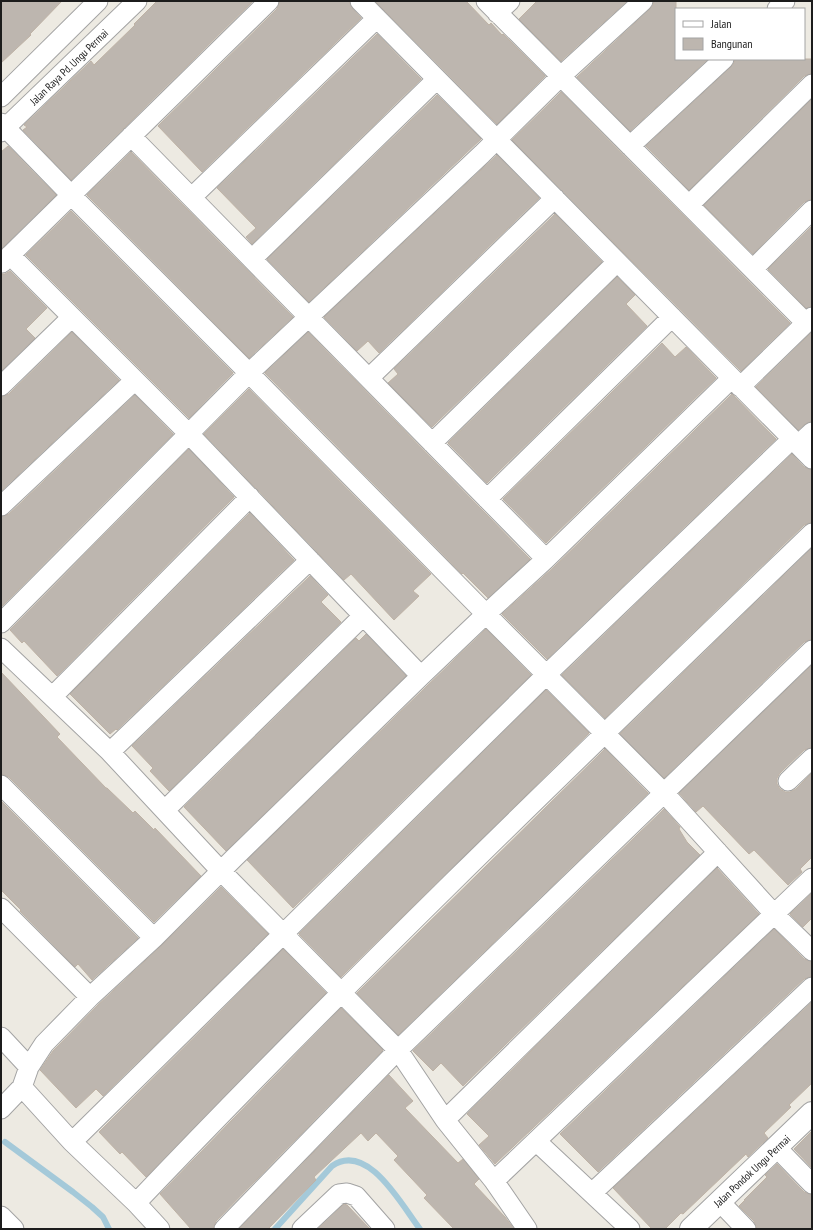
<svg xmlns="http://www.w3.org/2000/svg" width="813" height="1230" viewBox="0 0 813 1230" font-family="'PT Sans Narrow',sans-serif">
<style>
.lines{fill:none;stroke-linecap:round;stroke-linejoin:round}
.stream{stroke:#a4c9d9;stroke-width:6}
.building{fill:#bdb6af;stroke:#beb2a5}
.minor-casing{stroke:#a3a3a3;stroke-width:21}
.tertiary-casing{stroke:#a3a3a3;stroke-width:24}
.minor{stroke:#fff;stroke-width:19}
.tertiary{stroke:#fff;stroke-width:22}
.labels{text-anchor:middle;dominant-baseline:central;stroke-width:3.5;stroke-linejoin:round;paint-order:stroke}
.street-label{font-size:11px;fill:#1c1c1c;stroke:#fff}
</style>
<rect width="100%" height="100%" fill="#edeae2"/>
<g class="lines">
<path class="stream" d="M5 1142 73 1192 92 1207 103 1217 109 1229
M275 1229 332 1166C368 1141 402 1206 420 1229"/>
</g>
<path class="building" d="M1 1H62L30 34 31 35 1 63Z
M157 1H253L71 180 23 130 27 127 24 125 91 61 94 65 135 25 134 24Z
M280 1H349L352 8 361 18 202 172 158 126 277 9Z
M375 1H466L489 25 491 23 502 35 503 34 545 76 497 124Z
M537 1H627L561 61 519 19Z
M654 1H676V59H708L630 131 577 77 650 9 653 5Z
M377 34 421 79 252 244 246 237 256 228 217 188Z
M735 59H812V73L804 76 689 190 646 146 731 67 734 63Z
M561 92 790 323 741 371 512 140Z
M437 95 481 139 309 302 267 259Z
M812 99V199L804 202 753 254 704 205Z
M8 146 56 195 1 249V152Z
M131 152 293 317 249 358 87 195Z
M497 155 539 198 379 353 368 341 357 351 324 317Z
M71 211 233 373 189 418 26 255Z
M555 214 602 262 432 427 388 383 398 374 394 369Z
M812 226V306L806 308 768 269Z
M10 271 47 308 26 329 35 338 1 371V274H5Z
M617 277 635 295 626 304 647 326 487 483 448 443Z
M72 332 119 380 1 491V397L9 394Z
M308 332 530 559 488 598 463 573 462 574 265 373Z
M812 332V421L805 424 798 430 756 387Z
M662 343 675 357 686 347 716 378 546 543 503 499Z
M249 389 431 574 413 591 419 596 394 620 351 574 344 580 204 434Z
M732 394 776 439 547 659 502 614 554 567Z
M135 395 173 434 1 607V517L9 514Z
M189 449 234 497 57 676 24 641 22 643 10 630Z
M792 454 804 467 812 470V522L804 525 605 718 562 675Z
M250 513 294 560 117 730 116 729 110 734 70 694Z
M812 548V639L804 642 664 778 620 734Z
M310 576 328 595 321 602 341 622 169 791 150 771 153 768 132 746Z
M486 629 531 675 293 908 247 860Z
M366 634 406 676 226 851 184 807 356 638 359 641Z
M812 665V747L804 750 780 773 777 778V784L780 789 785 792H790L796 789 812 773V857L800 869 802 872 788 885 754 850 749 854 703 806 696 812 679 793Z
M1 672 42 715 60 734 57 737 106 788H107L133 813 135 811 154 830 155 828 201 876 154 922 9 777 1 774Z
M546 690 589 733 341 977 299 934Z
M605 749 648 793 398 1035 357 993Z
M1 801 138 938 92 980 78 964 75 967 20 911 21 910 1 890Z
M664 809 680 827 679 829 687 842 700 855 463 1086 441 1063 433 1071 413 1051Z
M717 868 759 914 495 1164 479 1145 489 1136 467 1114Z
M221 887 268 934 103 1096 96 1089 76 1108 40 1070 53 1051 98 1005 161 946Z
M812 893V918L803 927 790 914Z
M774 929 804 959 812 962V976L804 979 598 1172 560 1134Z
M283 949 326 993 146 1177 122 1152 120 1154 99 1132Z
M812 1002V1083L789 1105 791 1107 764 1133 768 1138 748 1157 746 1154 683 1214 681 1213 665 1229H652L613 1188Z
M341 1008 383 1050 216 1221 213 1229H191L160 1194Z
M389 1075 413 1101 405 1108 458 1163 463 1159 479 1179 474 1184 505 1217 514 1229H454L424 1198 427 1195 394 1160 398 1156 376 1133 368 1141 361 1133 314 1177 316 1180 268 1229H239Z
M812 1131V1168L794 1149Z
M777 1164 804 1192 812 1195V1229H757L754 1221 739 1206 745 1200H744L767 1177 765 1175Z
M344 1204 347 1205 370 1229H318Z"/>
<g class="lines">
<g class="minor-casing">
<path id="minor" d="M360 1 812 459
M486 1 806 323
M777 9 785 1
M497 13 510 1
M1 97 98 1
M1 123 71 195 249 373 486 614 665 794 774 914 812 951
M1 132 137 1
M131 136 546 559
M630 146 724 59
M192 197 377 18
M689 205 812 84
M10 255 189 434 421 676
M252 259 437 79
M2 263 269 1
M753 269 812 210
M369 378 555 198
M1 386 72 317
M740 387 812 317
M432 443 617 262
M798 445 812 432
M487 499 672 317
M1 506 135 380
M1 623 249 373 482 154 561 76 643 1
M1 648 110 752 221 871 398 1050 445 1120 494 1181 527 1229
M53 696 250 497
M110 752 310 560
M788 781 812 758
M1 785 154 938
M165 810 363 616
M1 908 90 997
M1 1037 29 1067 22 1087 1 1109
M29 1067 44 1044 90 997 154 938 234 858 421 676 486 614 546 559 732 378
M22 1087 72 1142 136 1203 160 1229
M445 1120 718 852
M536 1141 630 1229
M72 1142 546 675 792 439
M777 1148 812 1184
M494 1181 812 878
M592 1193 812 987
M719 1201 746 1229
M136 1203C355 973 584 753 812 533
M1 1216 14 1229
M224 1229 398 1050 812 650
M302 1229 339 1194 347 1193 356 1196 385 1229"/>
</g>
<g class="tertiary-casing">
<path id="tertiary" d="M691 1229 812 1113"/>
</g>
<use href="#minor" class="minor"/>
<use href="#tertiary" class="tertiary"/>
</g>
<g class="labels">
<g class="street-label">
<text transform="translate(69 67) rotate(-44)">Jalan Raya Pd. Ungu Permai</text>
<text transform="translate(752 1171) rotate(-43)">Jalan Pondok Ungu Permai</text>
</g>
</g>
<rect width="813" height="1230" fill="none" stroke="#1c1c1c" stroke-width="4"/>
<rect x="675" y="8" width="130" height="52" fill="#ffffff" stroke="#a4a4a4"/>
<rect x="683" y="21" width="20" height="6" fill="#ffffff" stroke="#a4a4a4"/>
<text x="711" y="28" font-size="12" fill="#1c1c1c">Jalan</text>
<rect x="683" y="38" width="20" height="12" fill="#bdb6af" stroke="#a4a4a4"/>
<text x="711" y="48" font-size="12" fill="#1c1c1c">Bangunan</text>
</svg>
